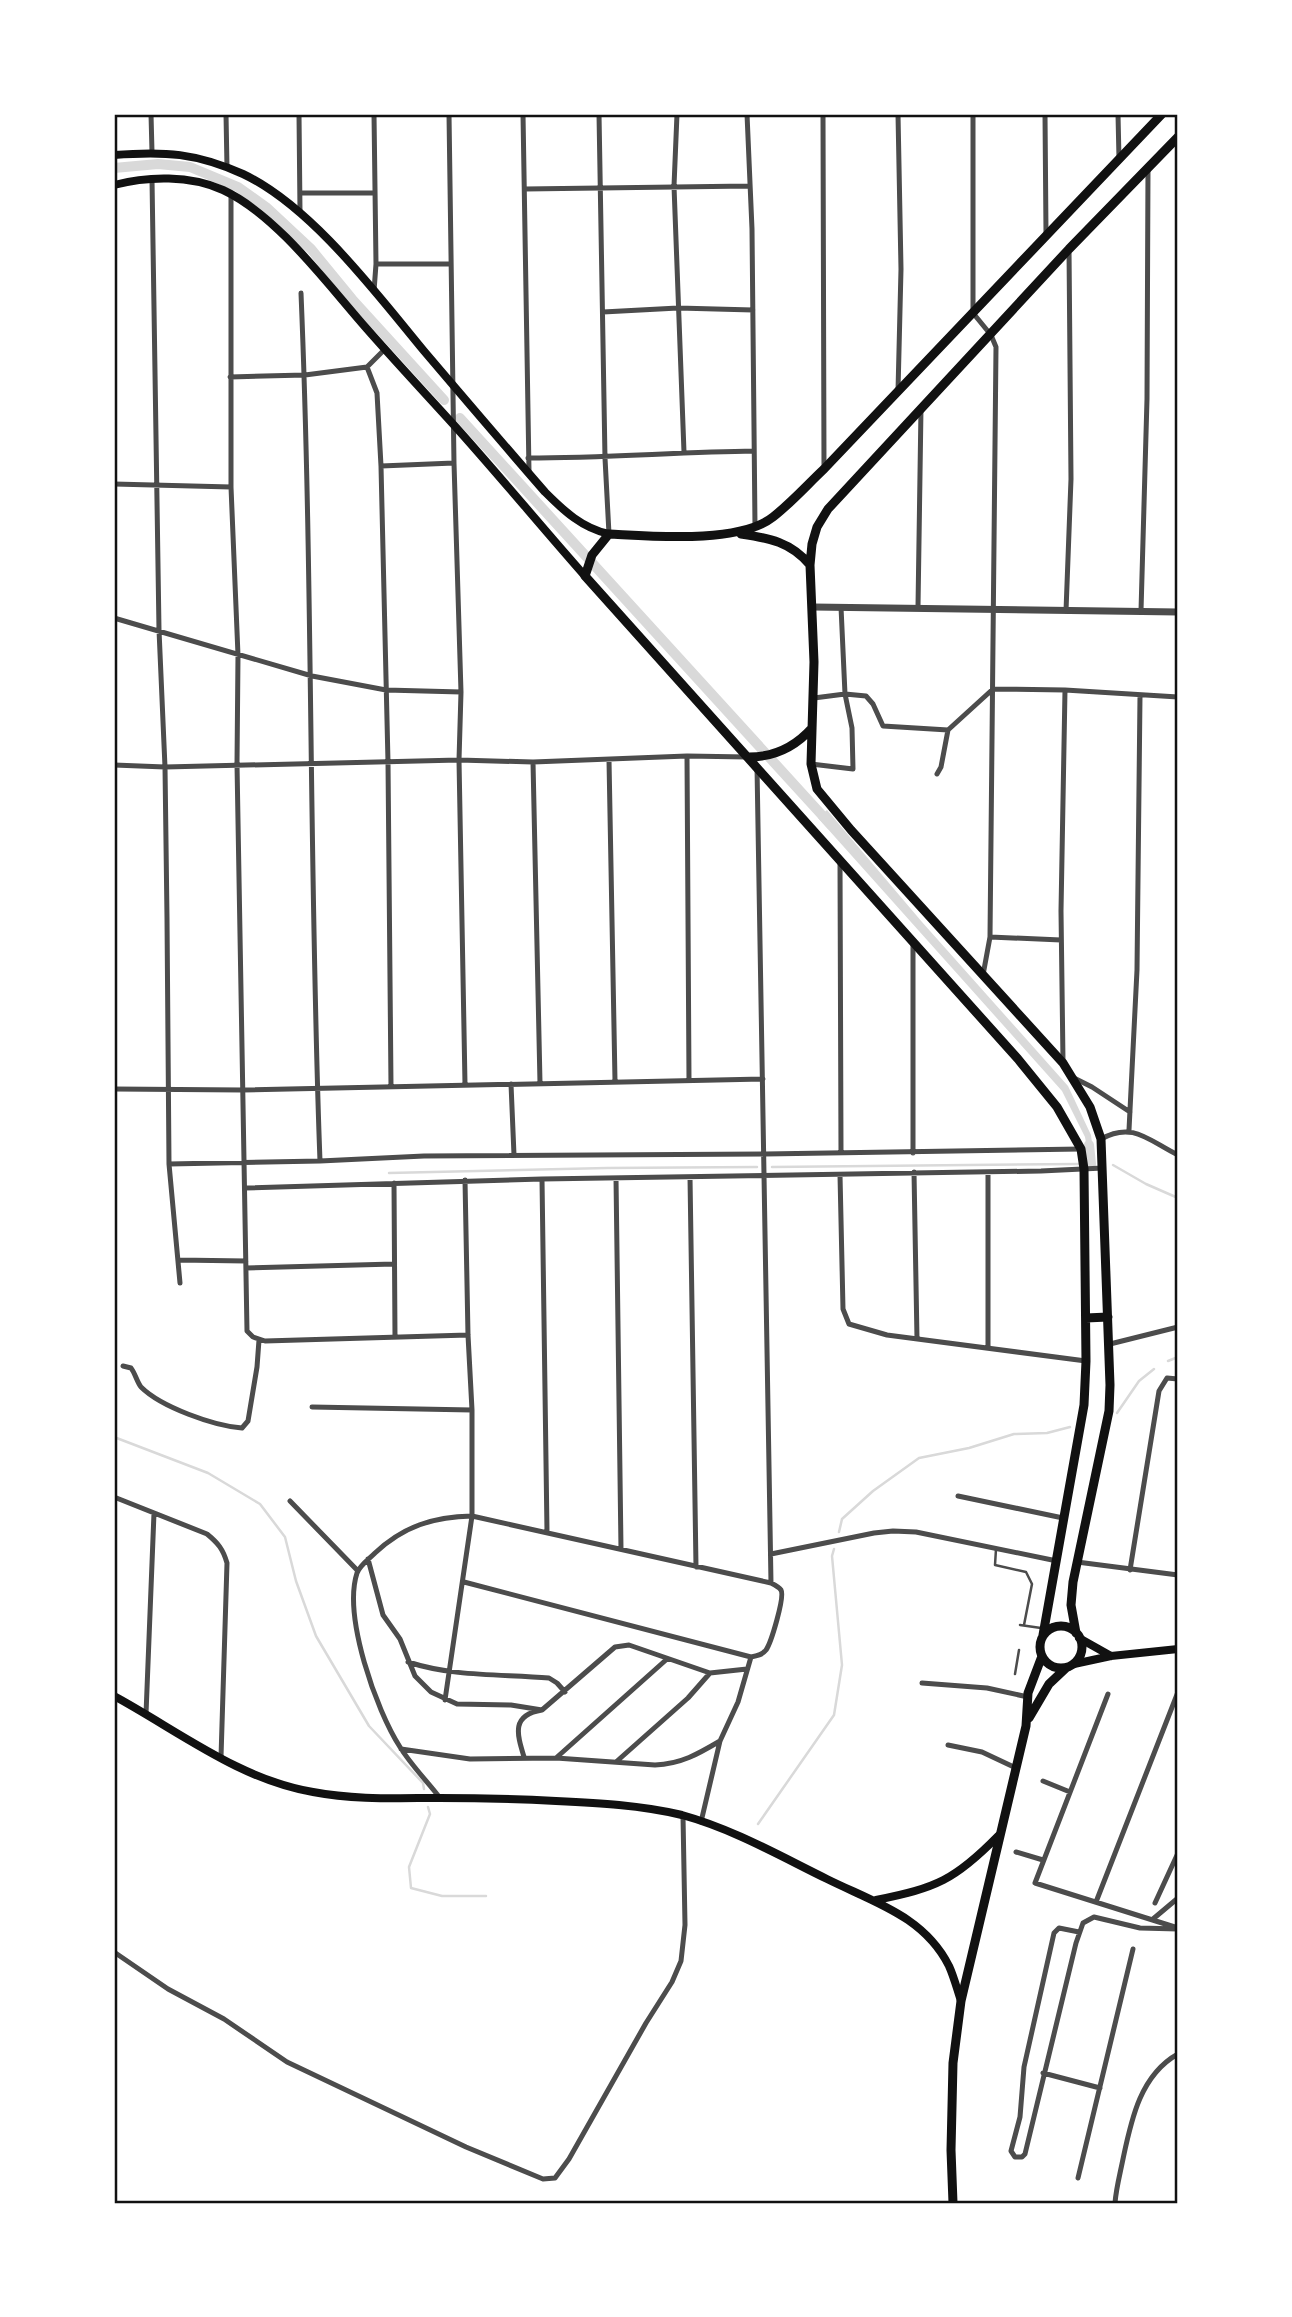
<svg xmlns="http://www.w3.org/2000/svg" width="1292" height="2317" viewBox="0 0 1292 2317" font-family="'DejaVu Sans',sans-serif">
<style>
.water{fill:#d9d9d9}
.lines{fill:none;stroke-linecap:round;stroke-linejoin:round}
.stream{stroke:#d9d9d9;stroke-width:2.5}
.canal{stroke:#d9d9d9;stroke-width:10}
.service{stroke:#4c4c4c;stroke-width:2.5}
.minor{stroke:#4c4c4c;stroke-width:5}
.tertiary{stroke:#4c4c4c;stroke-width:7}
.secondary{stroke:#111;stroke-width:8}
.primary{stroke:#111;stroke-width:9}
.neatline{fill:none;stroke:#111;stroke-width:2.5}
</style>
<rect width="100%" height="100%" fill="#fff"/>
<path class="water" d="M827 810 922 922 1068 1086 1091 1135 1094 1159H1089L1085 1137 1062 1091 818 818Z"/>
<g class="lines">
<path class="stream" d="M1113 1165 1146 1184 1178 1198
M772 1167 1078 1164
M389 1173 607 1168 757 1167
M1168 1361 1178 1357
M1117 1413 1139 1381 1154 1369
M114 1437 208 1473 260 1504 285 1537 296 1581 316 1636 369 1726 423 1783 424 1789
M839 1532 842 1519 873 1491 919 1458 969 1448 1014 1434 1047 1433 1070 1427
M428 1807 430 1814 409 1867 411 1888 442 1896H486
M758 1824 834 1715 842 1665 832 1556 834 1549"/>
<path class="canal" d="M114 168 158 164 190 167 238 187 266 207 311 249 352 299 444 400
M460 418 831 825
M1089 1145 1091 1164"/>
<path class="service" d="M996 1549 995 1565 1026 1572 1032 1584 1024 1625
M1020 1625 1041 1628
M1015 1674 1019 1650"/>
<path class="minor" d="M151 114 152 152
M226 114 227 168
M299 114 300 212
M374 114 376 264 374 291
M449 114 454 463 461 692 459 760 465 1084
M523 114 529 471
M599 114 605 458 609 534
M677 114 674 186 684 452
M747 114 752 229 755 527
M823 114 824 469
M973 114V313L991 335 996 347 990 937 983 975
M1045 114 1046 234
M1118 114 1119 159
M152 179 159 630 165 767 167 918 169 1164 180 1283
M525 189 749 186
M301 193H374
M231 194V487L238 655 237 764 247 1331 253 1337 265 1341 468 1335
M376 264H451
M301 293C313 582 309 872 320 1161
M603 312 678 308 753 310
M367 367 377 393 381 466 388 762 391 1086
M230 377 305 375 367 367 385 349
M898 391 901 269 898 114
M528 458C604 458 679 452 754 451
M381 466 454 463
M114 484 231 487
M918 607 921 408
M1066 611 1071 479 1069 249
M1141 611 1147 399 1148 168
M114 618 312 676 386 690 461 692
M814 698 845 694 866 696 873 704 883 726 948 730
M687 756 689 1080
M609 760 615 1081
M533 762 540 1083
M811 764 853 769 852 728 845 694 841 607
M114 765 165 767 459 760 533 762 687 756 747 757
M757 767 771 1583
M937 774 941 767 948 730 993 689 1065 690 1178 697
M840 861 841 1153
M990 937 1061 940
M1063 1061 1061 911 1065 690
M1074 1078 1092 1087 1130 1112
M511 1084 514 1155
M114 1089 243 1090 763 1079
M1129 1130 1137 970 1140 696
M1101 1139C1133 1121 1149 1141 1178 1155
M913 1153V945
M169 1164 320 1161 424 1156 765 1154 1081 1149
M914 1172 917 1339
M988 1172V1348
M840 1175 843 1309 849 1324 887 1335 1086 1361
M690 1177 696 1567
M616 1178 621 1549
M542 1179 547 1532
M394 1183 395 1337
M245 1188 542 1179 1041 1171 1103 1168
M178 1260 246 1261
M246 1268 394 1264
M1110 1344 1178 1327
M123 1366 131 1368C135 1373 137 1382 141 1387 161 1407 214 1426 242 1428L248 1421 257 1367 259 1340
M312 1407 472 1410
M958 1496 1063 1518
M114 1497 207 1534C218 1543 223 1549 227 1563L221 1757
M290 1501 358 1571
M771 1554 874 1533 893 1531 916 1532 1057 1561
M368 1559 383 1615 400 1639 415 1676 431 1692 457 1704 511 1705 542 1710
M1077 1562 1178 1575
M1130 1570 1159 1391 1167 1378 1178 1379
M464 1582 751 1657
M408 1662C454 1677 502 1674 549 1678L557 1683 565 1692
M922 1683 987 1688 1028 1697
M1108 1694 1035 1883 1178 1928
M445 1700 472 1516V1410L468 1335 465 1180
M146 1714 154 1513
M948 1745 982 1752 1016 1768
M401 1749 470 1759 556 1758 655 1765C681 1764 698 1754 720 1741
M524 1757C517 1734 511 1715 542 1710L615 1647 629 1645 710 1673
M556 1758 667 1659
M616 1762 688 1698 710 1673 747 1669
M1043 1781 1070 1792
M440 1798C427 1781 411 1765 400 1747 376 1710 343 1616 357 1573 360 1565 369 1559 375 1553 404 1526 433 1517 472 1516L771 1583C773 1584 779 1587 781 1590 785 1597 771 1643 766 1650 762 1655 757 1656 751 1657
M701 1822 720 1741 738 1702 751 1657
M1016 1852 1043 1860
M1096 1902 1178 1692
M1155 1903 1178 1853
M1153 1919 1178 1898
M1079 1932 1059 1928 1054 1933 1024 2067 1020 2117 1011 2151 1015 2157H1022L1025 2154 1076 1943 1083 1923 1094 1917 1140 1928 1178 1929
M114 1952 168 1989 224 2019 287 2062 466 2147 543 2179 555 2178 569 2159 646 2023 672 1982 681 1961 685 1925 683 1816
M1043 2073 1100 2088
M1078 2178 1133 1949
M1115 2203C1116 2189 1120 2174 1123 2159 1131 2121 1140 2075 1178 2054"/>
<path class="tertiary" d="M813 607 1178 612"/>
<path class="secondary" d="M114 155C165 151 196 153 243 174 311 206 376 293 424 351 464 398 504 445 545 492 564 511 582 528 609 534
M114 185C148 176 190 175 223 190 277 215 328 285 367 329 395 361 424 392 453 424 498 474 540 525 585 576
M1079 1638 1111 1656
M1074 1664 1111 1656 1178 1649
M114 1696C177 1730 240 1780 313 1792 355 1800 397 1798 439 1798 478 1798 517 1799 556 1801 598 1803 640 1805 682 1815 733 1829 780 1856 827 1879 873 1902 924 1916 949 1966 954 1977 957 1989 961 2001
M876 1900C936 1888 955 1880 998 1836"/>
<path class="primary" d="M741 534C769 538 791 542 810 565
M749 757C775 757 795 747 812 728
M1086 1318 1108 1317
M1040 1647a21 21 0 1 1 42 0a21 21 0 1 1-42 0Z
M1076 1633 1071 1605 1073 1582 1109 1411 1110 1385 1101 1139 1090 1107 1063 1063 851 830 817 789 811 764 814 662 810 565 812 544 817 527 828 509 1069 249 1178 137
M1043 1635 1084 1405 1086 1361 1084 1169 1081 1149 1057 1107 1018 1059 585 576 592 555 609 534C651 536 739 544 773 517 791 503 807 485 824 469L1162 114
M1029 1718 1049 1684 1066 1668
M953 2203 951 2150 953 2063 961 2001 1026 1726 1028 1693 1042 1656"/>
</g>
<rect width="1292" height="2317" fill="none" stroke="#ffffff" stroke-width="231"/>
<rect x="116" y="116" width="1060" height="2086" class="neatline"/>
</svg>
